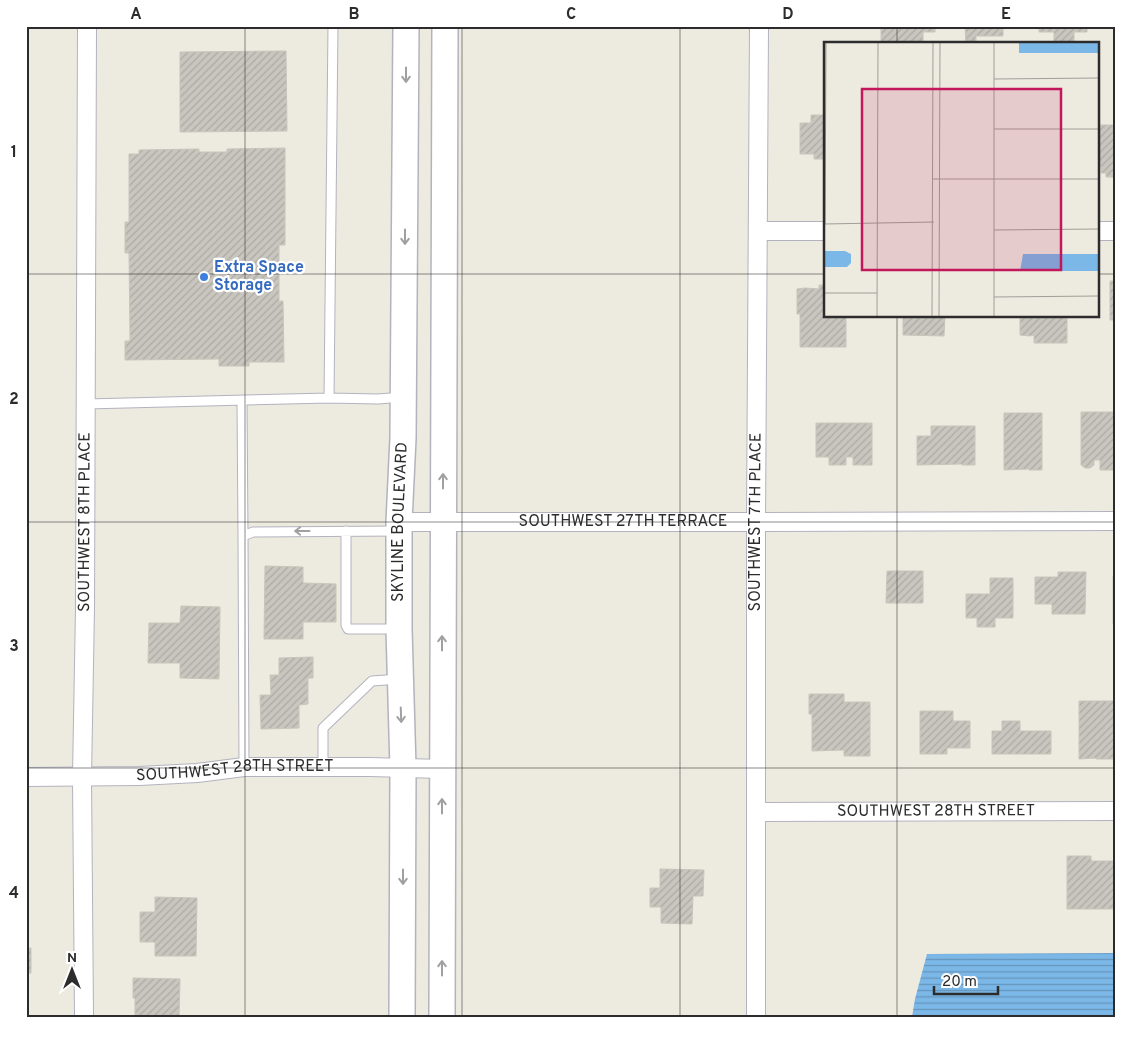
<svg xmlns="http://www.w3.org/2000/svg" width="1142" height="1043" viewBox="0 0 1142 1043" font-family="Overpass,sans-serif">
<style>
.water{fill:url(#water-rules)}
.building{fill:url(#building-hatch);stroke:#c8c6ba}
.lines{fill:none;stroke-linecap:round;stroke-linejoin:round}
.lane-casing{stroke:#b3b3bf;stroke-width:11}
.street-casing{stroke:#b3b3bf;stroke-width:20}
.secondary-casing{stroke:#b3b3bf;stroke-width:28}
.lane{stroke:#fff;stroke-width:9}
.street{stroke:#fff;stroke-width:18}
.secondary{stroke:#fff;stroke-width:25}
.oneway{stroke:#a0a0a0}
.grid{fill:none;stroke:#2c2c2c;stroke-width:1;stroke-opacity:0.55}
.shop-dot{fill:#3f7fe0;stroke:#fff;stroke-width:2}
.labels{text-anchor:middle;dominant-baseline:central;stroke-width:4.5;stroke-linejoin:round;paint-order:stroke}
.shop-label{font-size:16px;font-weight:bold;fill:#366cbe;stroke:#fff;text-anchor:start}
.street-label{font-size:16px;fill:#2c2c2c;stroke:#fff}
.inset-road{fill:none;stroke:#a09e98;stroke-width:1}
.view{fill:#c2185b;fill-opacity:0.15;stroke:#c2185b;stroke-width:2.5}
.inset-edge{fill:none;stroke:#2c2c2c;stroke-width:2.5}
.neatline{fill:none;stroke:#2c2c2c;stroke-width:2}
.grid-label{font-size:16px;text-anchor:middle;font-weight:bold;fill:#2c2c2c}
</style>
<defs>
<pattern id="water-rules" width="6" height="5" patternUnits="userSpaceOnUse" patternTransform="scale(1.25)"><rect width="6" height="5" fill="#7bb7e7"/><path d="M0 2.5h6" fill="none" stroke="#6595bb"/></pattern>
<pattern id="building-hatch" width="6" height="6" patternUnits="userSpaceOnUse" patternTransform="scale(1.25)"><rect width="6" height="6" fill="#c9c6bf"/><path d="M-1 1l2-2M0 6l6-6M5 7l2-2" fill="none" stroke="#adaaa4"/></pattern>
</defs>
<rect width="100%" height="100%" fill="#edeae0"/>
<path class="water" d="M1116 953V1017H912L915 999 927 954Z"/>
<path class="building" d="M881 26H935V32H923V42H903V44H881Z
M965 26H1003V36H976V44H966Z
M1039 26H1087V32H1074V42H1054V32H1039Z
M286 51 287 131 180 132V52Z
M811 115H826L825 159H814V154H800V123H811Z
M1098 125H1116V177H1106V173H1101V166H1098Z
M285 148V245H279V301H283L284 362H249V366H219V359L125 360V341H130L129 253H125V222H129V154H139V150L199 149V152H227V149Z
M1110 281H1116V351L1115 320H1110Z
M819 285H826V316H846V347H800V314H797V289L805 288 819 289Z
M903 316H945L944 336 903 335Z
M1020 316H1067V343H1034V335L1030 336 1020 335Z
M1081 412H1116V470H1100V460H1094V465L1090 468H1085L1081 465Z
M1004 413H1042V470H1029V469L1004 470Z
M816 423H872V465H853V457H846V465H829V457H816Z
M931 426H975V465H962V464L917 465V436H931Z
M265 566 303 567V583L336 584V622H303V639H264Z
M887 571H923V603H886Z
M1058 572H1086L1085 614H1052V604H1035V577H1058Z
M1113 576H1116V624H1113Z
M990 578H1013V618H995V627H977V618H966V594H990Z
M181 606 220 607 219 679 180 678V663H148L149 623H180Z
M313 657V678H308V704L299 705V728L261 729 260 695H271L270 675H279V658Z
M809 694H844V702H870V756H844V750L812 751V714H809Z
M1079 701H1116V759H1096V758L1079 759Z
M920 711H953V721H970V748H947V754H920Z
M1002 721H1020V731H1051V754H992V731H1002Z
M1067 856H1091V861H1116V909H1067Z
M660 869 704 870 703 896H693L692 924 661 923V907H650V888H660Z
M155 897 197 898 196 956H155V942H140V912H155Z
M26 948H31V973H26Z
M133 978 180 979 179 1017H135V998H133Z"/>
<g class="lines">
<g class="lane-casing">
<path id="lane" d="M329 398 333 26
M242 401 243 536
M86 404 329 398 378 399 403 397
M346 531V625L348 629H397
M244 767 243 536 253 532 399 531
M323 767V728L372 681 400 679"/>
</g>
<g class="street-casing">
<g id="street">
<path d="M758 231H826"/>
<path d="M1098 231H1116"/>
<path id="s1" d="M399 522H756L1116 521"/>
<path id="s2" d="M26 777 139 776 197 773 244 767H370L442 769"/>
<path id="s3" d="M756 812 1116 811"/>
<path id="s4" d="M84 1017 82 777 85 608 87 26"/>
<path id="s5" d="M756 1017V522L759 26"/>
</g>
</g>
<g class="secondary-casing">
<g id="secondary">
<path id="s6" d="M402 1017 403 768 399 629V522L403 438 406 26"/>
<path d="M442 1017 445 26"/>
</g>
</g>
<use href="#lane" class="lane"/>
<use href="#street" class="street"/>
<use href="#secondary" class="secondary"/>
</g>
<defs><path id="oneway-shaft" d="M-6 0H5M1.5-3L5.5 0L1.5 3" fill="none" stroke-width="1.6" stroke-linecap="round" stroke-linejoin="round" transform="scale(1.25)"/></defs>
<g class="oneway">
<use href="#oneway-shaft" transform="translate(406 75) rotate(90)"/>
<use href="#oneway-shaft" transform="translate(405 237) rotate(90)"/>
<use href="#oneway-shaft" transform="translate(443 481) rotate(-90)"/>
<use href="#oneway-shaft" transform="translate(302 531) rotate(180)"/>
<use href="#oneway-shaft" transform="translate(442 643) rotate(-90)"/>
<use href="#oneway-shaft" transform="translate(401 715) rotate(88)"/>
<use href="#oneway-shaft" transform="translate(442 806) rotate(-90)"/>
<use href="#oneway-shaft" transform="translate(403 877) rotate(90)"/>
<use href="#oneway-shaft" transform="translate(442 968) rotate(-90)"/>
</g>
<path class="grid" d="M245 26V1017M462 26V1017M680 26V1017M897 26V44M26 274H826M1098 274H1116M897 316V1017M26 522H1116M26 768H1116"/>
<circle class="shop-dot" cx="204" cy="277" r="5"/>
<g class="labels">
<g class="shop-label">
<text x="214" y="268">Extra Space<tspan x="214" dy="18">Storage</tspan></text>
</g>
<g class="street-label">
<text stroke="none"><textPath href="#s5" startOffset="495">SOUTHWEST 7TH PLACE</textPath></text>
<text stroke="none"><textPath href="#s4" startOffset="495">SOUTHWEST 8TH PLACE</textPath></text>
<text stroke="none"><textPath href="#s6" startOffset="495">SKYLINE BOULEVARD</textPath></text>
<text stroke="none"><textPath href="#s1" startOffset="224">SOUTHWEST 27TH TERRACE</textPath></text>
<text stroke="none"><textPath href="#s2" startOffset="209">SOUTHWEST 28TH STREET</textPath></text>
<text stroke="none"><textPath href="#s3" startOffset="180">SOUTHWEST 28TH STREET</textPath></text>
</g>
</g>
<g transform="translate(824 42)">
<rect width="275" height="275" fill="#edeae0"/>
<path d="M195 1H275V11H195ZM0 209H21L27 212V221L23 225H0ZM199 212H275V229H196Z" fill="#7bb7e7"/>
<path class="inset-road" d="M170 37 275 36M170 87H275M108 137H275M0 182 110 180M1 182 2 1M170 188 275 187M0 251H53M170 255 275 254M53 274 54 1M108 274 109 1M115 274 116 1M170 274V1"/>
<path class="view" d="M38 47H237V228H38Z"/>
<rect width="275" height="275" class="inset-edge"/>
</g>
<rect width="1142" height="1043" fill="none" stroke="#ffffff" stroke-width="55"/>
<g transform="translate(72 970)" stroke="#ffffff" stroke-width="4" paint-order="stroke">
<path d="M0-4L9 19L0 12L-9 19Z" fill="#2c2c2c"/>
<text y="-8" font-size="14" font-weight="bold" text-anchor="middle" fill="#2c2c2c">N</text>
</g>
<path d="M934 986v8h64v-8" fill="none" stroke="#2c2c2c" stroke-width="2.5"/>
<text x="942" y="986" font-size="15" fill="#2c2c2c" stroke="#ffffff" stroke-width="4" paint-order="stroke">20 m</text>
<rect x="28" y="28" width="1086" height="988" class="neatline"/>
<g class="grid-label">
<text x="136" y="19">A</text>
<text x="354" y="19">B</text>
<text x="571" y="19">C</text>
<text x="788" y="19">D</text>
<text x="1006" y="19">E</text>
<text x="14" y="157">1</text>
<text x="14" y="404">2</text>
<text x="14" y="651">3</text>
<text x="14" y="898">4</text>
</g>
</svg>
